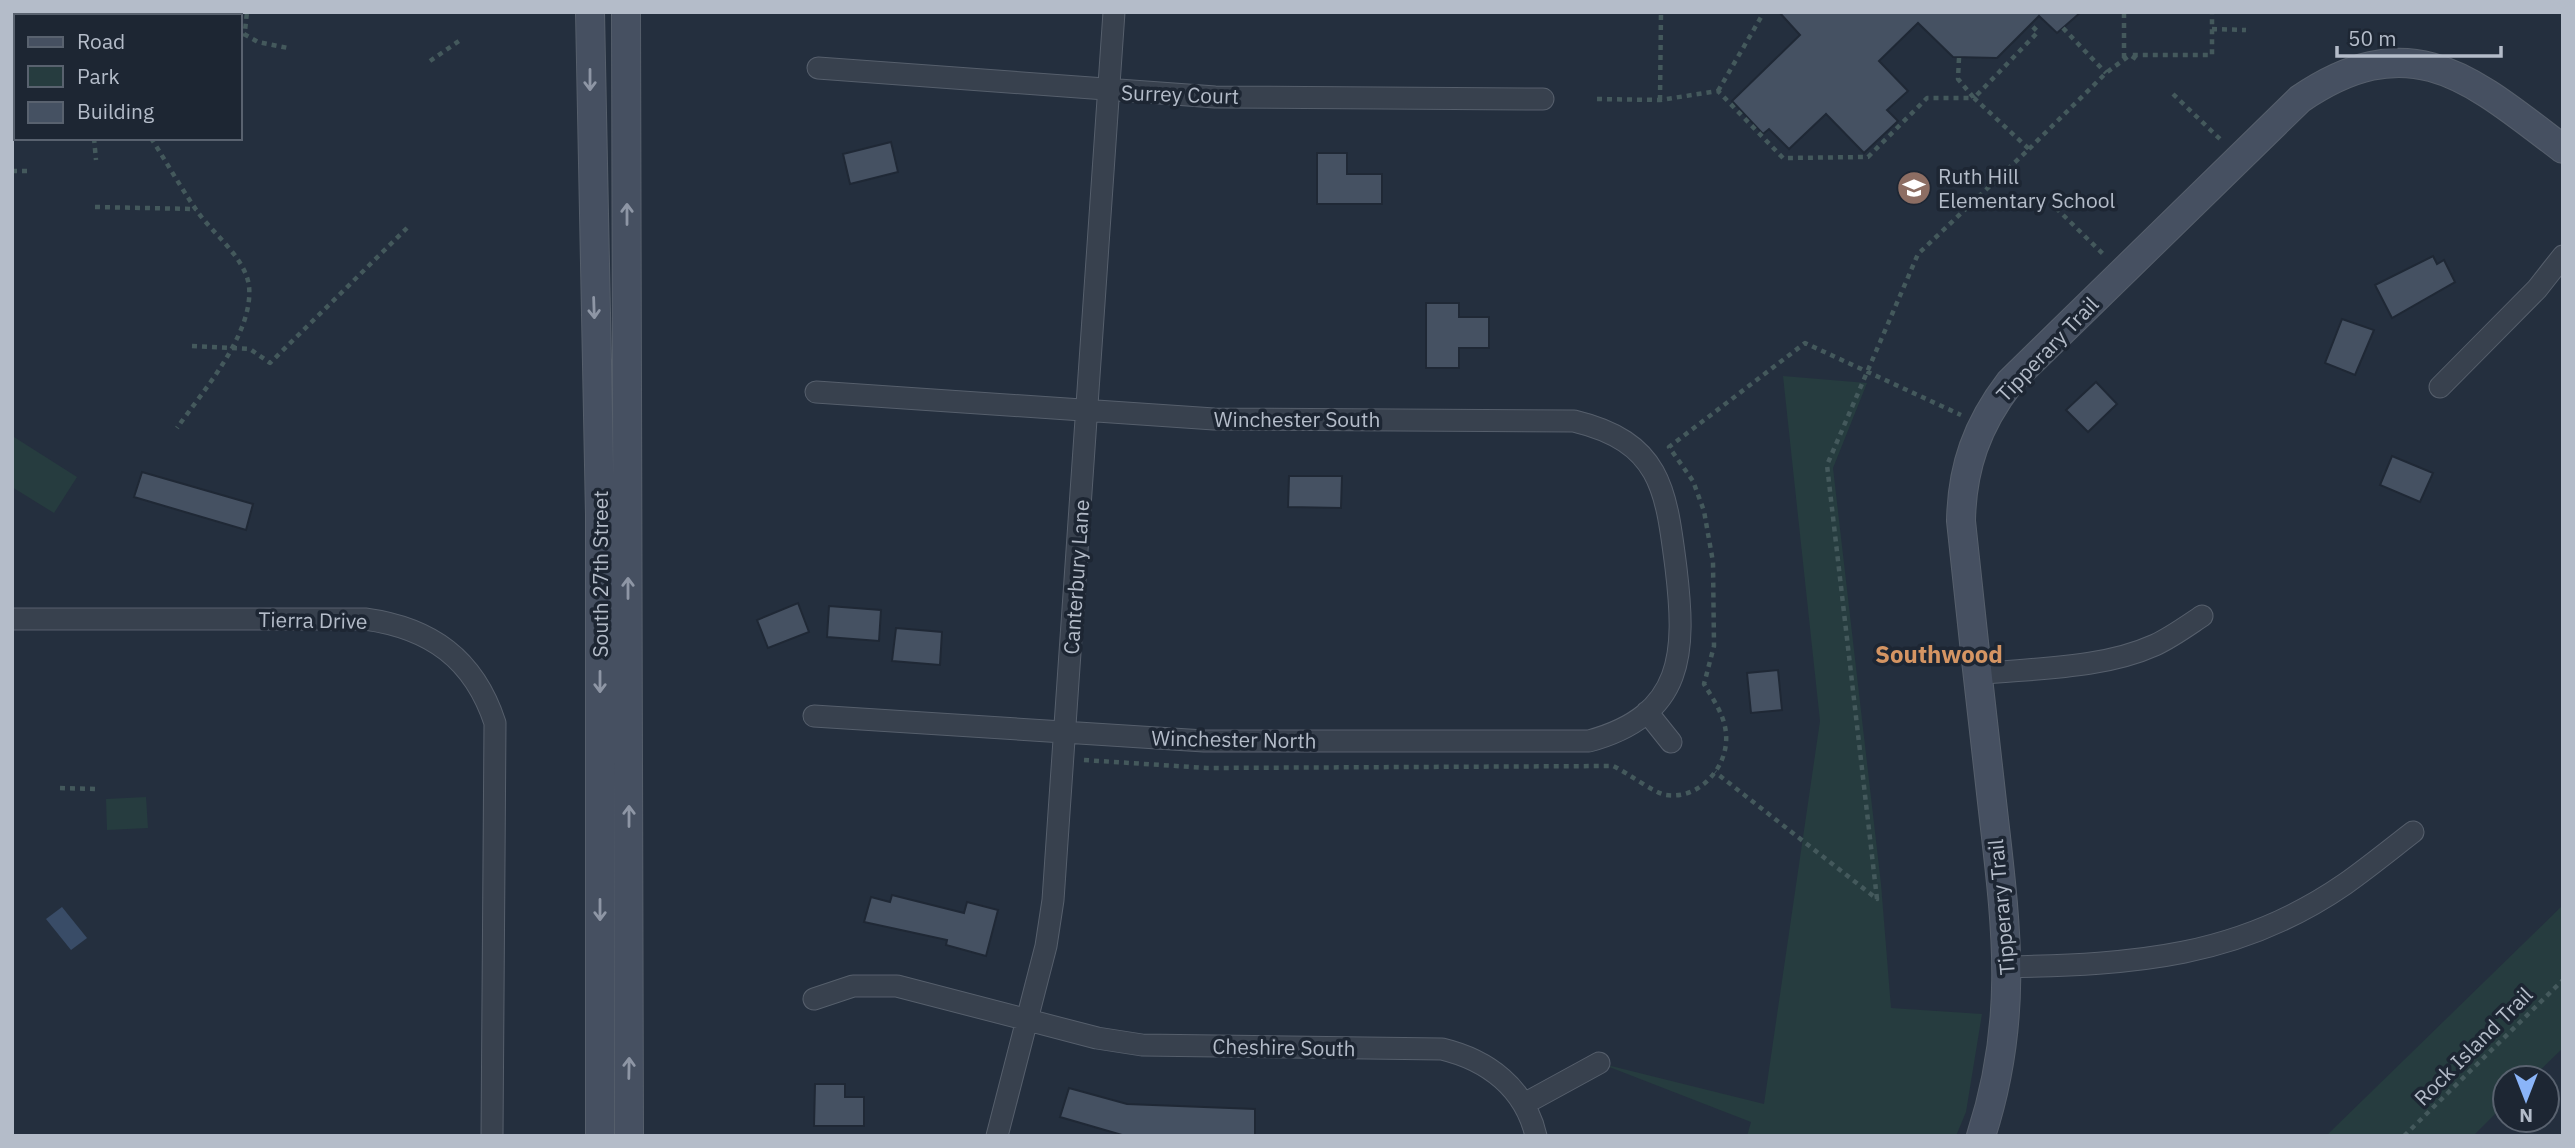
<svg xmlns="http://www.w3.org/2000/svg" width="2575" height="1148" viewBox="0 0 2575 1148" font-family="'IBM Plex Sans',sans-serif">
<style>
.green{fill:#263c3f}
.water{fill:#394c67}
.building{fill:#455162;stroke:#1f2835;stroke-width:2}
.lines{fill:none;stroke-linecap:round;stroke-linejoin:round}
.street-casing{stroke:#565f6c;stroke-width:23}
.secondary-casing{stroke:#565f6c;stroke-width:30}
.path{stroke:#44595c;stroke-width:4.5;stroke-dasharray:5 5;stroke-linecap:butt}
.street{stroke:#38414e;stroke-width:21}
.secondary{stroke:#465061;stroke-width:28}
.oneway{stroke:#8e96a5}
.labels{text-anchor:middle;dominant-baseline:central;stroke-width:7;stroke-linejoin:round;paint-order:stroke}
.street-label{font-size:21px;fill:#b4bcc9;stroke:#1d2633}
.poi-label{font-size:21px;fill:#b4bcc9;stroke:#1d2633;text-anchor:start}
.quarter-label{font-size:24px;font-weight:bold;fill:#d59563;stroke:#1d2633}
</style>
<rect width="100%" height="100%" fill="#242f3e"/>
<path class="green" d="M1783 376 1867 383 1833 468 1881 884 1891 1008 1982 1014 1966 1112 1956 1136H1747L1751 1122 1599 1063 1764 1104 1820 721Z
M14 437 77 477 54 513 12 487Z
M146 797 148 828 107 830 106 799Z
M2563 905V1048L2532 1078H2505V1104L2473 1136H2326Z"/>
<path class="water" d="M62 907 87 938 71 950 46 919Z"/>
<path class="building" d="M1779 12H2081L2057 33 2039 16 1997 58 1953 57 1918 23 1879 61 1908 91 1887 110 1898 121 1864 153 1826 114 1789 149 1769 129 1763 134 1732 101 1800 35Z
M891 142 898 172 850 184 843 154Z
M1317 153H1347V174H1382V204H1317Z
M2433 256 2437 264 2444 260 2455 282 2392 318 2375 285Z
M1426 303H1459V317H1489V348H1459V368H1426Z
M2342 319 2374 330 2355 375 2325 363Z
M2096 382 2117 404 2088 432 2066 410Z
M2392 456 2433 473 2420 502 2380 485Z
M142 472 253 504 246 530 134 497Z
M1289 476H1342L1341 508 1288 507Z
M798 603 809 632 768 648 757 620Z
M829 606 881 610 879 641 827 637Z
M896 628 942 632 940 665 892 661Z
M1778 670 1782 710 1751 713 1747 673Z
M892 895 964 913 967 902 998 910 986 956 946 945 947 940 864 922 871 897 890 902Z
M815 1084H845V1097H864V1126H814Z
M1069 1088 1127 1104 1255 1109V1136L1122 1135 1060 1117Z"/>
<g class="lines">
<g class="street-casing">
<path id="street" d="M818 68 1215 97 1543 99
M2440 387 2537 289 2563 256
M12 619H365C431 628 474 659 495 723L492 1136
M1977 674C2035 668 2102 669 2155 645 2172 637 2187 626 2202 616
M1647 712 1671 742
M814 716 1204 741H1589C1685 715 1686 652 1676 568 1666 489 1661 442 1574 421L1214 419 816 392
M2008 967C2134 964 2238 958 2345 884 2369 867 2391 849 2413 832
M814 999 853 986H897L1097 1038 1142 1045 1442 1049C1488 1060 1525 1088 1536 1136
M1524 1104 1599 1063
M997 1136 1046 946 1053 900 1114 12"/>
</g>
<g class="secondary-casing">
<path id="secondary" d="M590 12 600 515V1136
M626 12 629 1136
M1981 1136C2022 1010 2004 912 1990 784 1980 696 1970 609 1961 521 1962 467 1977 425 2010 382L2300 99C2412 23 2472 80 2563 149"/>
</g>
<path class="path" d="M2063 28 2106 73
M2212 29 2246 30
M244 34 258 42 288 48
M240 37 245 31 247 12
M1959 58 1958 79 1974 98 2038 32 2031 25
M2124 58V12
M2136 59 2130 55H2212V12
M430 61 459 41
M1718 91 1764 12
M2173 94 2221 140
M1597 99 1660 100 1718 91 1783 158 1868 157 1927 98H1974L2029 149 1918 254 1827 465 1877 899 1715 772
M1660 100 1661 12
M94 138 96 160
M151 138C167 163 181 188 197 211 213 234 245 257 249 286 254 334 202 392 177 428
M2029 149 2106 73 2130 55
M12 171H32
M95 207 196 209
M2056 208 2104 255
M192 346 250 349 270 363 407 228
M1084 760 1207 768 1613 766C1628 773 1654 793 1666 795 1700 800 1729 766 1726 734 1725 716 1713 699 1704 684L1714 646 1713 562 1704 511 1693 481 1669 447 1805 343 1961 415
M60 788 97 789
M2404 1136 2563 980"/>
<use href="#street" class="street"/>
<use href="#secondary" class="secondary"/>
</g>
<defs><path id="oneway-shaft" d="M-6 0H5M1.5-3L5.5 0L1.5 3" fill="none" stroke-width="1.6" stroke-linecap="round" stroke-linejoin="round" transform="scale(1.75)"/></defs>
<g class="oneway">
<use href="#oneway-shaft" transform="translate(590 80) rotate(90)"/>
<use href="#oneway-shaft" transform="translate(627 214) rotate(-90)"/>
<use href="#oneway-shaft" transform="translate(594 308) rotate(88)"/>
<use href="#oneway-shaft" transform="translate(628 588) rotate(-90)"/>
<use href="#oneway-shaft" transform="translate(600 682) rotate(90)"/>
<use href="#oneway-shaft" transform="translate(629 816) rotate(-90)"/>
<use href="#oneway-shaft" transform="translate(600 910) rotate(90)"/>
<use href="#oneway-shaft" transform="translate(629 1068) rotate(-89)"/>
</g>
<defs>
<g id="school-disc" transform="scale(1.75)"><circle r="9.5" fill="#8d6e63" stroke="#1d2633"/><path d="M0-5L7-2L0 1L-7-2ZM-4 1L0 2.5L4 1V4Q0 6-4 4Z" fill="#fff"/></g>
</defs>
<g fill-rule="evenodd">
<use href="#school-disc" x="1914" y="188"/>
</g>
<g class="labels">
<g class="street-label">
<text transform="translate(1180 94) rotate(2)">Surrey Court</text>
<text transform="translate(2047 349) rotate(-46)">Tipperary Trail</text>
<text x="1297" y="419">Winchester South</text>
<text transform="translate(600 574) rotate(-90)">South 27th Street</text>
<text transform="translate(1076 577) rotate(-86)">Canterbury Lane</text>
<text transform="translate(313 620) rotate(1)">Tierra Drive</text>
<text transform="translate(1234 739) rotate(1)">Winchester North</text>
<text transform="translate(2001 907) rotate(-95)">Tipperary Trail</text>
<text transform="translate(2473 1046) rotate(-45)">Rock Island Trail</text>
<text transform="translate(1284 1047) rotate(1)">Cheshire South</text>
</g>
<g class="poi-label">
<text x="1938" y="176">Ruth Hill<tspan x="1938" dy="24">Elementary School</tspan></text>
</g>
<g class="quarter-label">
<text x="1939" y="654">Southwood</text>
</g>
</g>
<rect width="2575" height="1148" fill="none" stroke="#b4bcc9" stroke-width="28"/>
<rect x="14" y="14" width="228" height="126" fill="#1d2633" stroke="#59626f" stroke-width="2"/>
<rect x="28" y="37" width="35" height="10" fill="#465061" stroke="#59626f" stroke-width="2"/>
<text x="77" y="49" font-size="21" fill="#b4bcc9">Road</text>
<rect x="28" y="66" width="35" height="21" fill="#263c3f" stroke="#59626f" stroke-width="2"/>
<text x="77" y="84" font-size="21" fill="#b4bcc9">Park</text>
<rect x="28" y="102" width="35" height="21" fill="#455162" stroke="#59626f" stroke-width="2"/>
<text x="77" y="119" font-size="21" fill="#b4bcc9">Building</text>
<g transform="translate(2526 1099) rotate(180)"><circle r="33" fill="#1d2633" stroke="#59626f" stroke-width="2"/>
<path d="M0-5L12 26L0 18L-12 26Z" fill="#8ab4f8"/>
<text y="-10" font-size="19" font-weight="bold" text-anchor="middle" fill="#b4bcc9">N</text>
</g>
<path d="M2337 46v10h164v-10" fill="none" stroke="#b4bcc9" stroke-width="3.5"/>
<text x="2348" y="46" font-size="21" fill="#b4bcc9" stroke="#1d2633" stroke-width="5" paint-order="stroke">50 m</text>
</svg>
